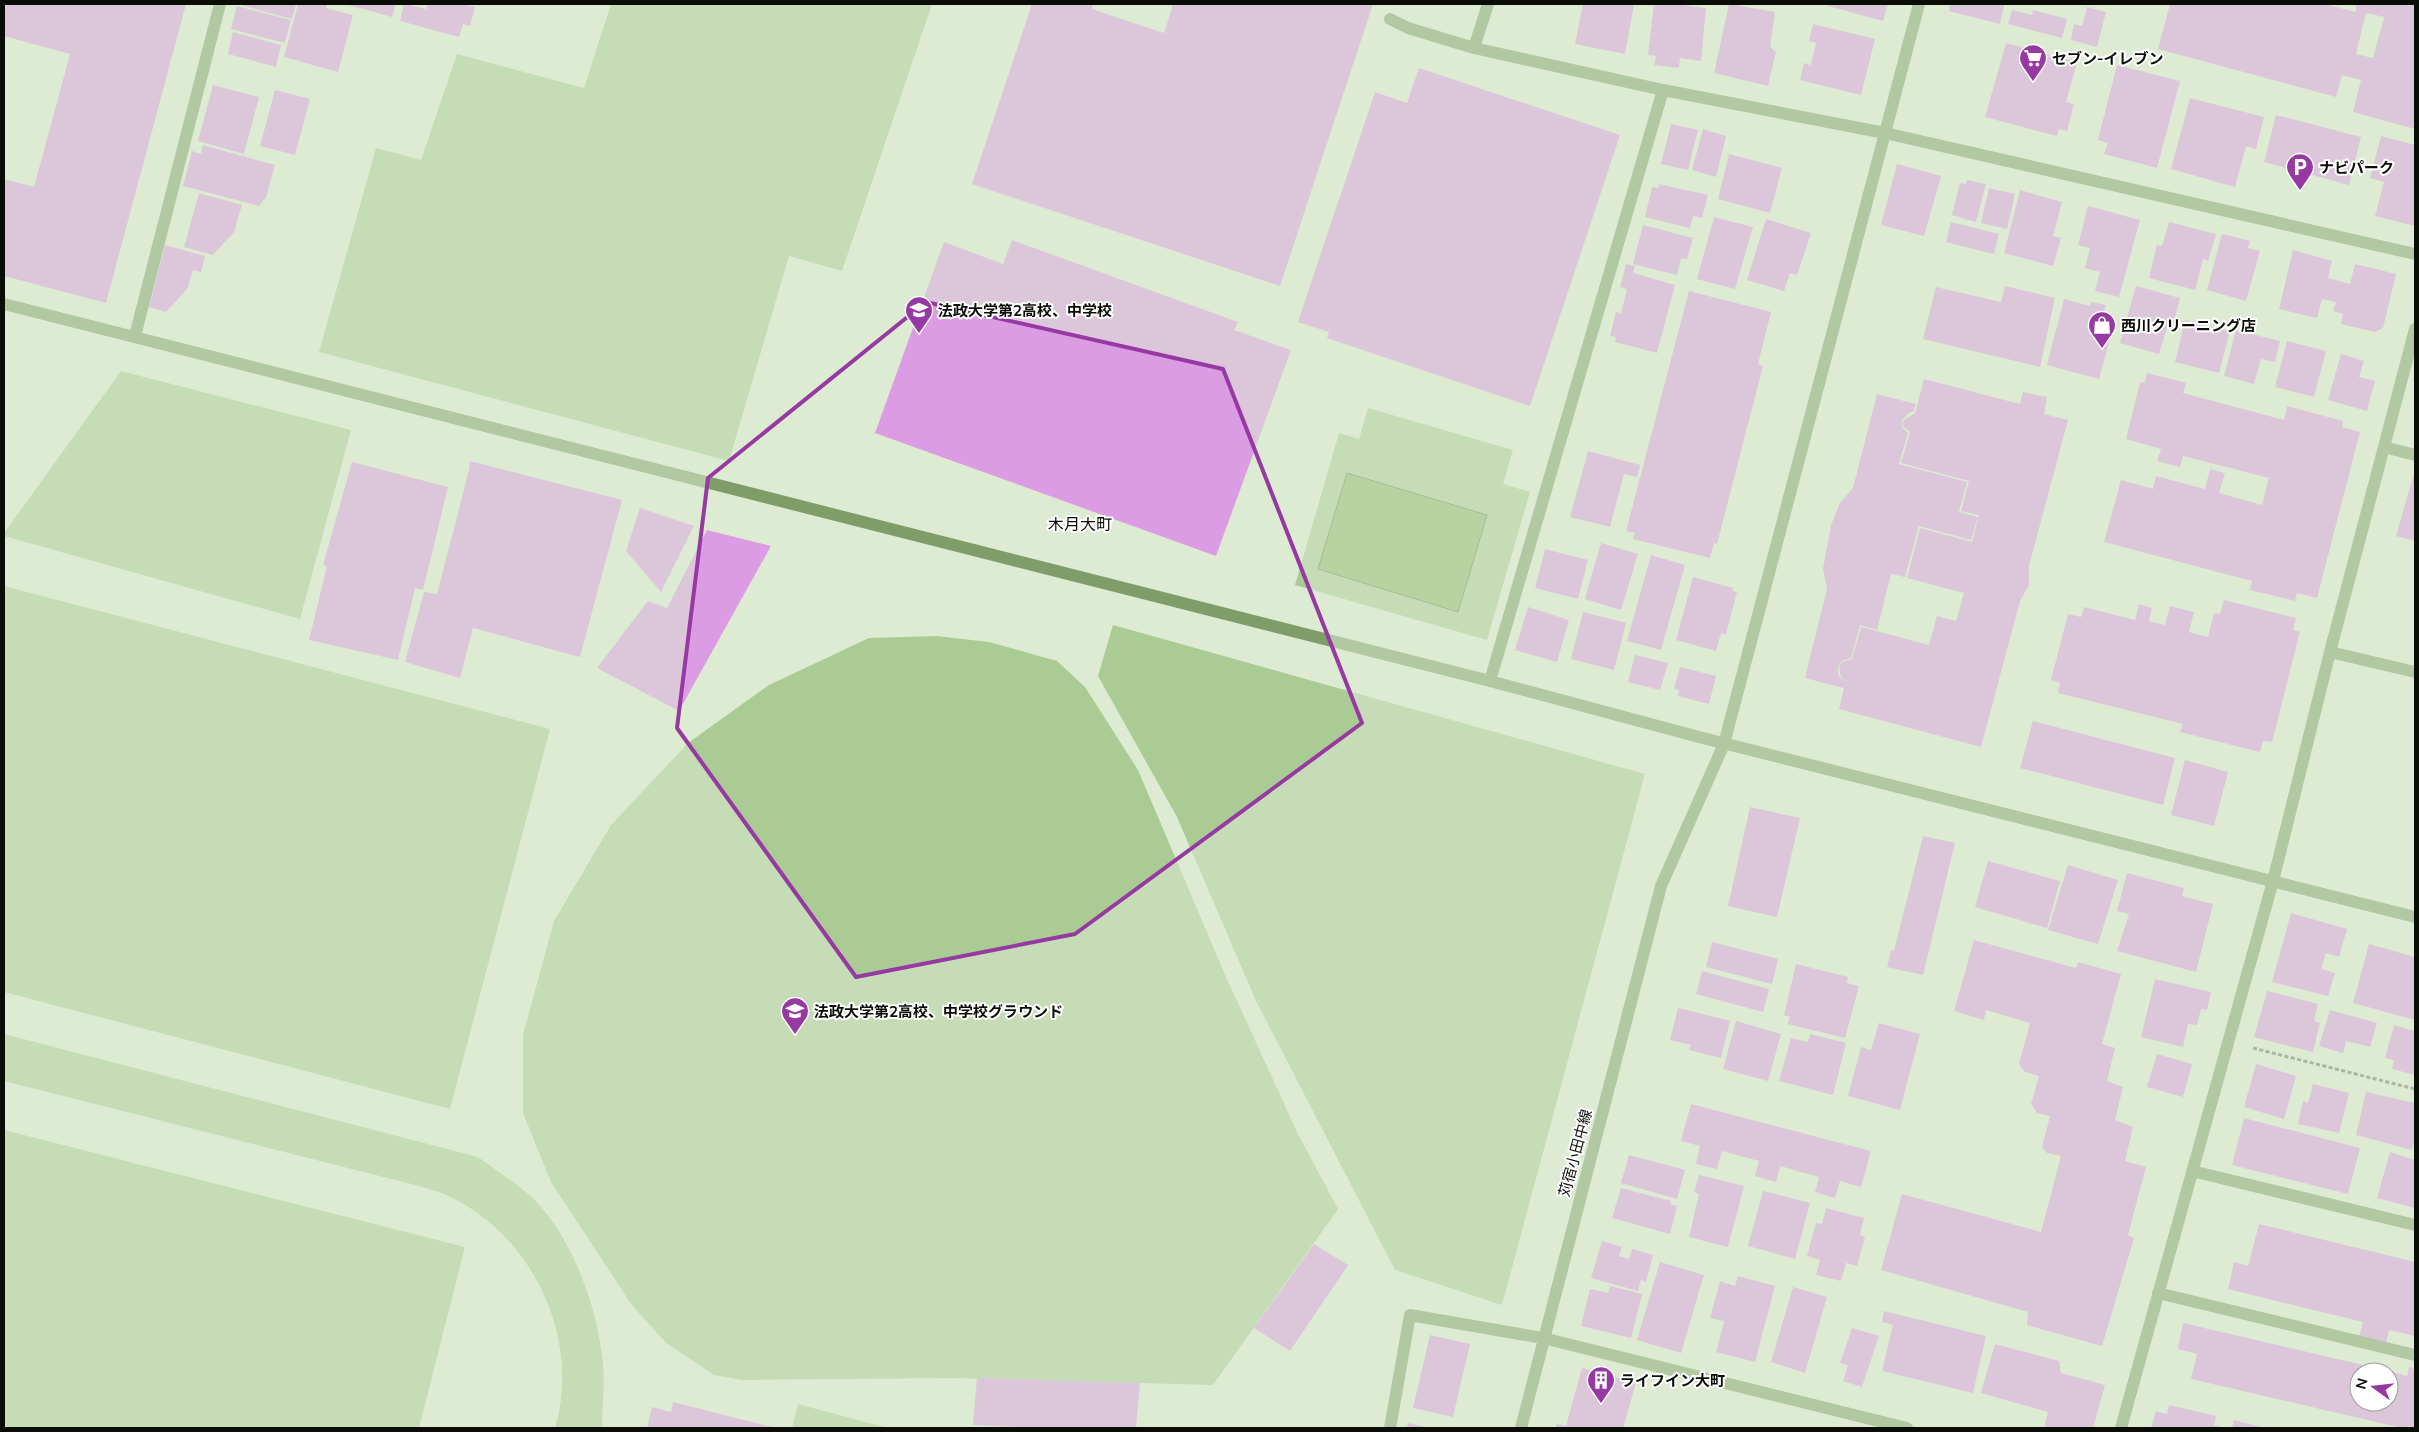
<svg xmlns="http://www.w3.org/2000/svg" width="2419" height="1432" viewBox="0 0 2419 1432" font-family="Mulish,'Noto Sans JP',sans-serif">
<style>
.green{fill:#abcb94}
.water{fill:#89b664;stroke:#638348}
.building{fill:#dc9ce3;fill-rule:evenodd}
.lines{fill:none;stroke-linecap:round;stroke-linejoin:round}
.path{stroke:#6c7566;stroke-width:3;stroke-dasharray:4 2.5;stroke-linecap:butt}
.minor{stroke:#7f9d69;stroke-width:12}
.marked{fill:none;stroke:#9739a2;stroke-width:4;stroke-linejoin:round}
.labels{text-anchor:middle;dominant-baseline:central;stroke-width:4;stroke-linejoin:round;paint-order:stroke}
.poi-label{font-size:15px;font-weight:bold;fill:#090d06;stroke:#fff;text-anchor:start}
.street-label{font-size:15px;fill:#090d06;stroke:#fff}
.neighbourhood-label{font-size:16px;fill:#090d06;stroke:#fff}
</style>
<rect width="100%" height="100%" fill="#ddebd3"/>
<path class="green" d="M611 4H932L842 271 789 256 729 461 319 352 376 148 421 160 457 54 584 88Z
M121 371 351 430 300 619 4 536V533Z
M1368 408 1513 450 1503 484 1530 492 1487 640 1295 585 1339 433 1359 439Z
M4 586 550 729 450 1109 4 992Z
M1113 625 1645 774 1502 1305 1395 1270 1256 1001 1177 817 1098 676Z
M936 636 989 642 1057 661 1085 687 1138 770 1226 977 1298 1134 1338 1209 1213 1385 954 1378 741 1380 714 1375 666 1343 631 1304 551 1182 523 1113V1035L554 921 611 825 688 743 769 685 869 638Z
M4 1034 478 1157C494 1169 512 1180 527 1193 571 1231 598 1308 603 1364 605 1385 602 1407 602 1428H555C582 1337 531 1232 444 1194 435 1190 424 1188 415 1185L4 1081Z
M4 1130 465 1247 419 1428H4Z
M798 1404 888 1428H792Z"/>
<path class="water" d="M1347 473 1487 515 1458 612 1318 569Z"/>
<path class="building" d="M4 4H186L106 303 4 276V179L34 187 70 54 4 36Z
M237 4H296L292 19Z
M298 4H321L326 5V8L353 15 338 72 284 57Z
M345 4H396L392 17Z
M404 4 426 9 428 4H462L475 7 470 26 463 24 459 37 400 21Z
M1032 4H1093L1092 9 1164 33 1173 4H1373L1280 286 972 184Z
M1583 4H1634L1625 54 1575 44Z
M1654 4H1675L1706 8 1701 61 1680 58 1679 68 1654 65 1656 56 1648 55Z
M1729 4 1775 12 1770 47 1776 52 1768 86 1714 73Z
M1829 4H1888L1883 21 1828 6Z
M1950 4H1999L2004 5 2000 24 1949 11Z
M2170 4H2324L2356 12V6L2351 4H2415V129L2353 112 2361 80 2342 75 2336 97 2158 49ZM2366 13 2384 17 2373 58 2356 54Z
M237 6 291 20 285 43 231 29Z
M2087 7 2106 12 2097 47 2071 40 2074 24 2082 26Z
M2012 10 2032 15 2033 10 2067 19 2062 38 2008 24Z
M1813 24 1875 39 1861 95 1800 80 1804 63 1811 65 1816 43 1809 41Z
M233 32 281 45 276 67 228 54Z
M2006 43 2077 62 2066 102 2074 104 2067 131 2059 129 2057 136 1985 117Z
M2117 65 2180 81 2157 168 2104 154 2108 143 2098 140Z
M1419 68 1620 135 1530 406 1327 338 1329 332 1298 322 1375 92 1407 103Z
M213 85 259 97 244 154 198 141Z
M275 90 310 99 295 155 260 146Z
M2190 98 2264 117 2256 149 2246 146 2235 187 2171 169Z
M2276 115 2361 137 2349 185 2264 162Z
M1671 124 1698 130 1688 170 1661 164Z
M1703 129 1726 136 1716 177 1692 170Z
M2381 136 2415 145V226L2375 216 2384 182 2370 178Z
M203 145 275 165 266 197 259 206 183 186 192 151 201 154Z
M1729 154 1782 168 1770 213 1718 199Z
M1897 164 1941 176 1924 236 1881 225Z
M1967 180 1986 184 1976 222 1952 215 1960 183 1966 184Z
M1659 184 1708 195 1702 218 1693 216 1690 228 1645 217 1652 187 1658 188Z
M1989 188 2015 194 2007 229 1981 223Z
M2020 190 2062 202 2053 236 2061 238 2053 266 2004 253Z
M199 193 242 205 234 232 213 255 184 247Z
M2088 206 2140 220 2119 297 2095 291 2100 272 2085 268 2090 248 2078 245Z
M1714 217 1753 227 1735 289 1697 279Z
M1766 219 1811 233 1797 275 1790 273 1784 291 1747 280Z
M1951 222 1999 234 1994 254 1946 242Z
M2169 222 2216 234 2208 261 2203 259 2195 290 2149 278 2157 245 2162 246Z
M1643 225 1693 238 1687 259 1681 258 1677 275 1633 264Z
M2222 234 2250 241 2248 248 2260 251 2246 301 2207 290Z
M1012 240 1238 322 1234 330 1291 350 1216 556 875 433 944 242 1003 264Z
M165 245 205 256 201 272 193 270 187 289 166 312 149 307Z
M2293 250 2332 261 2328 278 2350 284 2355 264 2396 274 2383 328 2375 332 2341 324 2343 314 2333 311 2336 302 2322 299 2317 318 2279 309Z
M1626 264 1635 266 1633 273 1675 285 1657 353 1615 342 1616 337 1610 336 1616 312 1621 314 1627 289 1620 287Z
M2005 286 2055 298 2040 367 1923 339 1936 287 2001 302Z
M2136 286 2180 298 2173 325 2168 324 2159 354 2120 343Z
M1689 291 1771 312 1758 364 1763 366 1717 544 1714 543 1710 558 1633 539 1635 533 1626 531Z
M2064 299 2090 306 2091 302 2106 305 2101 320 2114 324 2099 379 2047 365Z
M2185 320 2230 331 2219 373 2175 362Z
M2236 330 2280 341 2275 362 2261 359 2254 384 2224 376Z
M2287 341 2326 351 2314 397 2275 387Z
M2341 354 2364 361 2359 377 2375 381 2367 411 2328 400Z
M2147 373 2186 383 2183 393 2284 420 2287 406 2343 421 2342 427 2360 432 2317 598 2297 593 2295 601 2250 590 2252 581 2104 542 2121 480 2153 489 2156 476 2205 489 2210 469 2225 473 2219 493 2262 505 2269 478 2183 456 2180 467 2157 461 2161 449 2126 439 2140 382 2145 383Z
M1924 379 2020 404 2023 392 2047 397 2044 414 2068 420 2029 566V585L2020 601 1981 747 1839 709 1844 688 1805 678 1827 589 1823 569 1831 525 1840 503 1853 488 1877 394 1916 404 1913 412H1910L1902 420V427L1908 433 1899 464 1967 482 1959 512 1978 517 1971 540 1919 526 1905 577 1891 574 1877 630 1860 625 1851 658 1842 661 1838 667V673L1840 678 1850 683 1841 678 1839 667 1842 662 1852 659 1861 627 1929 645 1937 616 1956 621 1964 593 1907 578 1920 528 1972 542 1979 515 1961 511 1969 481 1901 463 1910 432 1903 426V421L1915 413Z
M1588 451 1640 465 1637 477 1624 474 1610 527 1570 517Z
M470 461 622 500 580 657 473 628 460 678 405 662 424 592 437 594 469 470Z
M352 462 448 487 423 590 415 588 398 660 309 640 327 566 323 565Z
M2415 470V541L2396 536Z
M640 508 694 526 661 592 626 551Z
M707 530 771 546 679 711 597 668 648 601 667 608Z
M1601 543 1638 554 1621 610 1585 599Z
M1545 549 1588 560 1578 599 1535 588Z
M1651 555 1685 565 1661 650 1627 641Z
M1693 577 1733 588 1732 591 1737 592 1726 634 1721 633 1716 651 1676 640Z
M2224 600 2296 618 2293 630 2300 632 2272 742 2263 741 2260 752 2180 732 2183 724 2058 693 2060 683 2051 680 2068 614 2081 617 2084 607 2135 620 2139 604 2152 608 2149 621 2165 625 2170 606 2194 612 2189 632 2208 637 2214 613 2220 614Z
M1528 607 1569 620 1557 662 1515 650Z
M1583 612 1626 623 1614 670 1571 659Z
M1635 655 1668 663 1660 690 1628 682Z
M1680 667 1716 676 1709 704 1678 696 1679 690 1674 689Z
M2033 721 2175 758 2163 805 2020 768Z
M2185 760 2228 772 2214 826 2171 815Z
M1750 807 1800 818 1777 917 1728 906Z
M1923 836 1955 843 1923 975 1887 967 1891 950 1894 951Z
M1988 861 2060 881 2047 928 1975 907Z
M2068 865 2118 880 2098 944 2048 930Z
M2127 873 2184 888 2182 896 2213 904 2196 972 2117 951 2129 914 2117 911Z
M2291 913 2347 929 2339 957 2326 953 2321 969 2335 973 2328 996 2272 982Z
M1974 940 2076 968 2078 962 2121 974 2102 1044 2115 1048 2107 1081 2123 1087 2115 1120 2133 1127 2125 1161 2146 1167 2128 1235 2134 1238 2102 1346 2027 1325 2028 1312 1881 1270 1902 1194 2041 1232 2061 1156 2047 1153 2042 1147 2050 1116 2037 1113 2031 1104 2039 1076 2025 1072 2019 1064 2030 1023 1986 1010 1984 1020 1954 1011Z
M1712 942 1778 959 1772 984 1706 967Z
M2369 944 2415 957V1020L2353 1003Z
M1796 964 1848 977 1847 983 1859 986 1845 1038 1788 1024 1790 1017 1784 1015Z
M1702 971 1769 989 1763 1012 1696 994Z
M2155 979 2211 992 2207 1010 2201 1009 2197 1025 2188 1024 2183 1047 2141 1037Z
M2267 991 2318 1004 2314 1021 2320 1023 2313 1052 2254 1037Z
M1678 1008 1730 1021 1721 1058 1689 1050 1691 1045 1670 1040Z
M2330 1010 2377 1023 2370 1047 2346 1041 2343 1053 2319 1046Z
M1736 1021 1781 1034 1768 1081 1723 1069Z
M1879 1023 1920 1034 1900 1110 1848 1096 1861 1047 1871 1050Z
M2394 1025 2415 1031V1075L2392 1069 2394 1060 2385 1058Z
M1810 1034 1846 1043 1833 1095 1779 1081 1791 1038 1808 1042Z
M2157 1054 2192 1064 2183 1097 2147 1087Z
M2256 1064 2296 1076 2284 1119 2244 1107Z
M2313 1084 2349 1093 2339 1133 2298 1124 2303 1101 2308 1103Z
M2366 1092 2415 1103V1137L2412 1150 2356 1135Z
M1691 1104 1871 1151 1861 1187 1840 1181 1835 1198 1815 1192 1819 1177 1780 1166 1776 1182 1755 1176 1759 1161 1722 1151 1717 1169 1696 1164 1700 1146 1681 1141Z
M2244 1118 2360 1148 2348 1194 2232 1165Z
M2390 1152 2415 1160V1208L2377 1198Z
M1629 1155 1685 1170 1677 1199 1621 1183Z
M1699 1175 1744 1186 1728 1247 1689 1237 1699 1194 1694 1192Z
M1621 1188 1671 1201 1670 1204 1677 1206 1670 1234 1612 1218Z
M1763 1191 1810 1203 1795 1259 1748 1246Z
M1826 1208 1864 1218 1860 1235 1865 1237 1857 1266 1846 1263 1841 1281 1816 1275 1820 1260 1807 1256 1816 1223 1822 1224Z
M2259 1224 2415 1262V1336L2389 1330 2386 1344 2359 1337 2363 1322 2228 1289 2234 1262 2248 1266Z
M1602 1241 1622 1247 1619 1256 1629 1259 1632 1249 1653 1255 1646 1282 1641 1280 1638 1291 1591 1278Z
M1314 1244 1348 1265 1290 1351 1254 1328Z
M1660 1262 1704 1275 1681 1353 1637 1340Z
M1738 1276 1775 1286 1755 1362 1716 1352 1724 1321 1710 1318 1720 1281 1735 1286Z
M1610 1286 1642 1294 1631 1338 1581 1326 1590 1289 1608 1293Z
M1793 1287 1827 1297 1805 1373 1771 1362Z
M1884 1311 1986 1336 1973 1393 1882 1371 1893 1325 1882 1322Z
M2183 1323 2389 1371 2359 1372V1402H2389V1371L2407 1376 2409 1367 2415 1369V1428H2402L2191 1379 2197 1354 2178 1349Z
M1852 1328 1879 1336 1862 1387 1843 1381 1848 1365 1840 1363Z
M1430 1335 1470 1344 1453 1417 1413 1408Z
M1995 1344 2059 1361 2061 1373 2105 1385 2093 1428H2044L2048 1412 1981 1393Z
M1582 1368 1636 1383 1623 1428H1556L1557 1424 1566 1426Z
M977 1378 1140 1383 1136 1428H1039L973 1425Z
M673 1402 776 1428H647L652 1407 671 1412Z
M2169 1405 2216 1416 2214 1425 2226 1428H2151L2156 1411 2167 1414Z
M2234 1420 2265 1428H2232Z
M1408 1423 1426 1427V1428H1407Z"/>
<g class="lines">
<path class="path" d="M2253 1048 2415 1089"/>
<path class="minor" d="M1390 19 1408 28 1474 48 1663 90 1885 133 2415 254
M1474 48 1488 4
M4 304 1490 681 1699 737 2415 917
M135 336 220 4
M2384 447 2415 455
M2330 652 2415 672
M1490 681 1663 90
M2192 1171 2415 1225
M2158 1293 2415 1355
M1390 1428 1410 1315 1543 1338 1907 1428
M1521 1428 1661 886 1724 744 1919 4
M2121 1428 2273 881 2330 652 2415 329"/>
</g>
<path d="M0 0H2419V1432H0ZM926 302 1223 369 1362 723 1075 934 856 977 677 728 708 478Z" fill="#ddebd3" fill-opacity=".55" fill-rule="evenodd"/>
<path class="marked" d="M926 302 1223 369 1362 723 1075 934 856 977 677 728 708 478Z"/>
<defs>
<g id="supermarket-pin" transform="scale(1.4375)"><path d="M0 17L-7.5 6A9.5 9.5 0 1 1 7.5 6Z" fill="#9739a2" stroke="#fff"/><path d="M-6-5.5h2.5l.6 2H6L4.5 2H-2.5L-4.4-4H-6ZM-1.5 3.2a1.3 1.3 0 1 0 .1 0ZM3 3.2a1.3 1.3 0 1 0 .1 0Z" fill="#fff"/></g>
<g id="parking-pin" transform="scale(1.4375)"><path d="M0 17L-7.5 6A9.5 9.5 0 1 1 7.5 6Z" fill="#9739a2" stroke="#fff"/><path d="M-3.5-5.5H1a3.5 3.5 0 0 1 0 7H-1V5.5H-3.5ZM-1-3.4V-.6H.8a1.4 1.4 0 0 0 0-2.8Z" fill="#fff"/></g>
<g id="school-pin" transform="scale(1.4375)"><path d="M0 17L-7.5 6A9.5 9.5 0 1 1 7.5 6Z" fill="#9739a2" stroke="#fff"/><path d="M0-5L7-2L0 1L-7-2ZM-4 1L0 2.5L4 1V4Q0 6-4 4Z" fill="#fff"/></g>
<g id="shop-pin" transform="scale(1.4375)"><path d="M0 17L-7.5 6A9.5 9.5 0 1 1 7.5 6Z" fill="#9739a2" stroke="#fff"/><path d="M-5-2.5h2.3a2.7 3.5 0 0 1 5.4 0H5L5.5 6h-11ZM-1.5-2.5h3a1.5 2.3 0 0 0-3 0Z" fill="#fff"/></g>
<g id="building-pin" transform="scale(1.4375)"><path d="M0 17L-7.5 6A9.5 9.5 0 1 1 7.5 6Z" fill="#9739a2" stroke="#fff"/><path d="M-4-6H4V6H1V3H-1V6H-4ZM-2.5-4.3h1.7v1.8h-1.7ZM.8-4.3h1.7v1.8H.8ZM-2.5-1h1.7V.8h-1.7ZM.8-1h1.7V.8H.8Z" fill="#fff"/></g>
</defs>
<g fill-rule="evenodd">
<use href="#supermarket-pin" x="2033" y="58"/>
<use href="#parking-pin" x="2300" y="167"/>
<use href="#school-pin" x="919" y="310"/>
<use href="#shop-pin" x="2102" y="325"/>
<use href="#school-pin" x="795" y="1011"/>
<use href="#building-pin" x="1601" y="1380"/>
</g>
<g class="labels">
<g class="poi-label">
<text x="2052" y="58">セブン-イレブン</text>
<text x="2319" y="167">ナビパーク</text>
<text x="938" y="310">法政大学第2高校、中学校</text>
<text x="2121" y="325">西川クリーニング店</text>
<text x="814" y="1011">法政大学第2高校、中学校グラウンド</text>
<text x="1620" y="1380">ライフイン大町</text>
</g>
<g class="street-label">
<text transform="translate(1575 1153) rotate(-75)">苅宿小田中線</text>
</g>
<g class="neighbourhood-label">
<text x="1080" y="524">木月大町</text>
</g>
</g>
<rect width="2419" height="1432" fill="none" stroke="#090d06" stroke-width="10"/>
<g transform="translate(2374 1387) rotate(285)"><circle r="24" fill="#ffffff" stroke="#9d9e9b"/>
<path d="M0-4L9 19L0 12L-9 19Z" fill="#9739a2"/>
<text y="-8" font-size="14" font-weight="bold" text-anchor="middle" fill="#090d06">N</text>
</g>
</svg>
